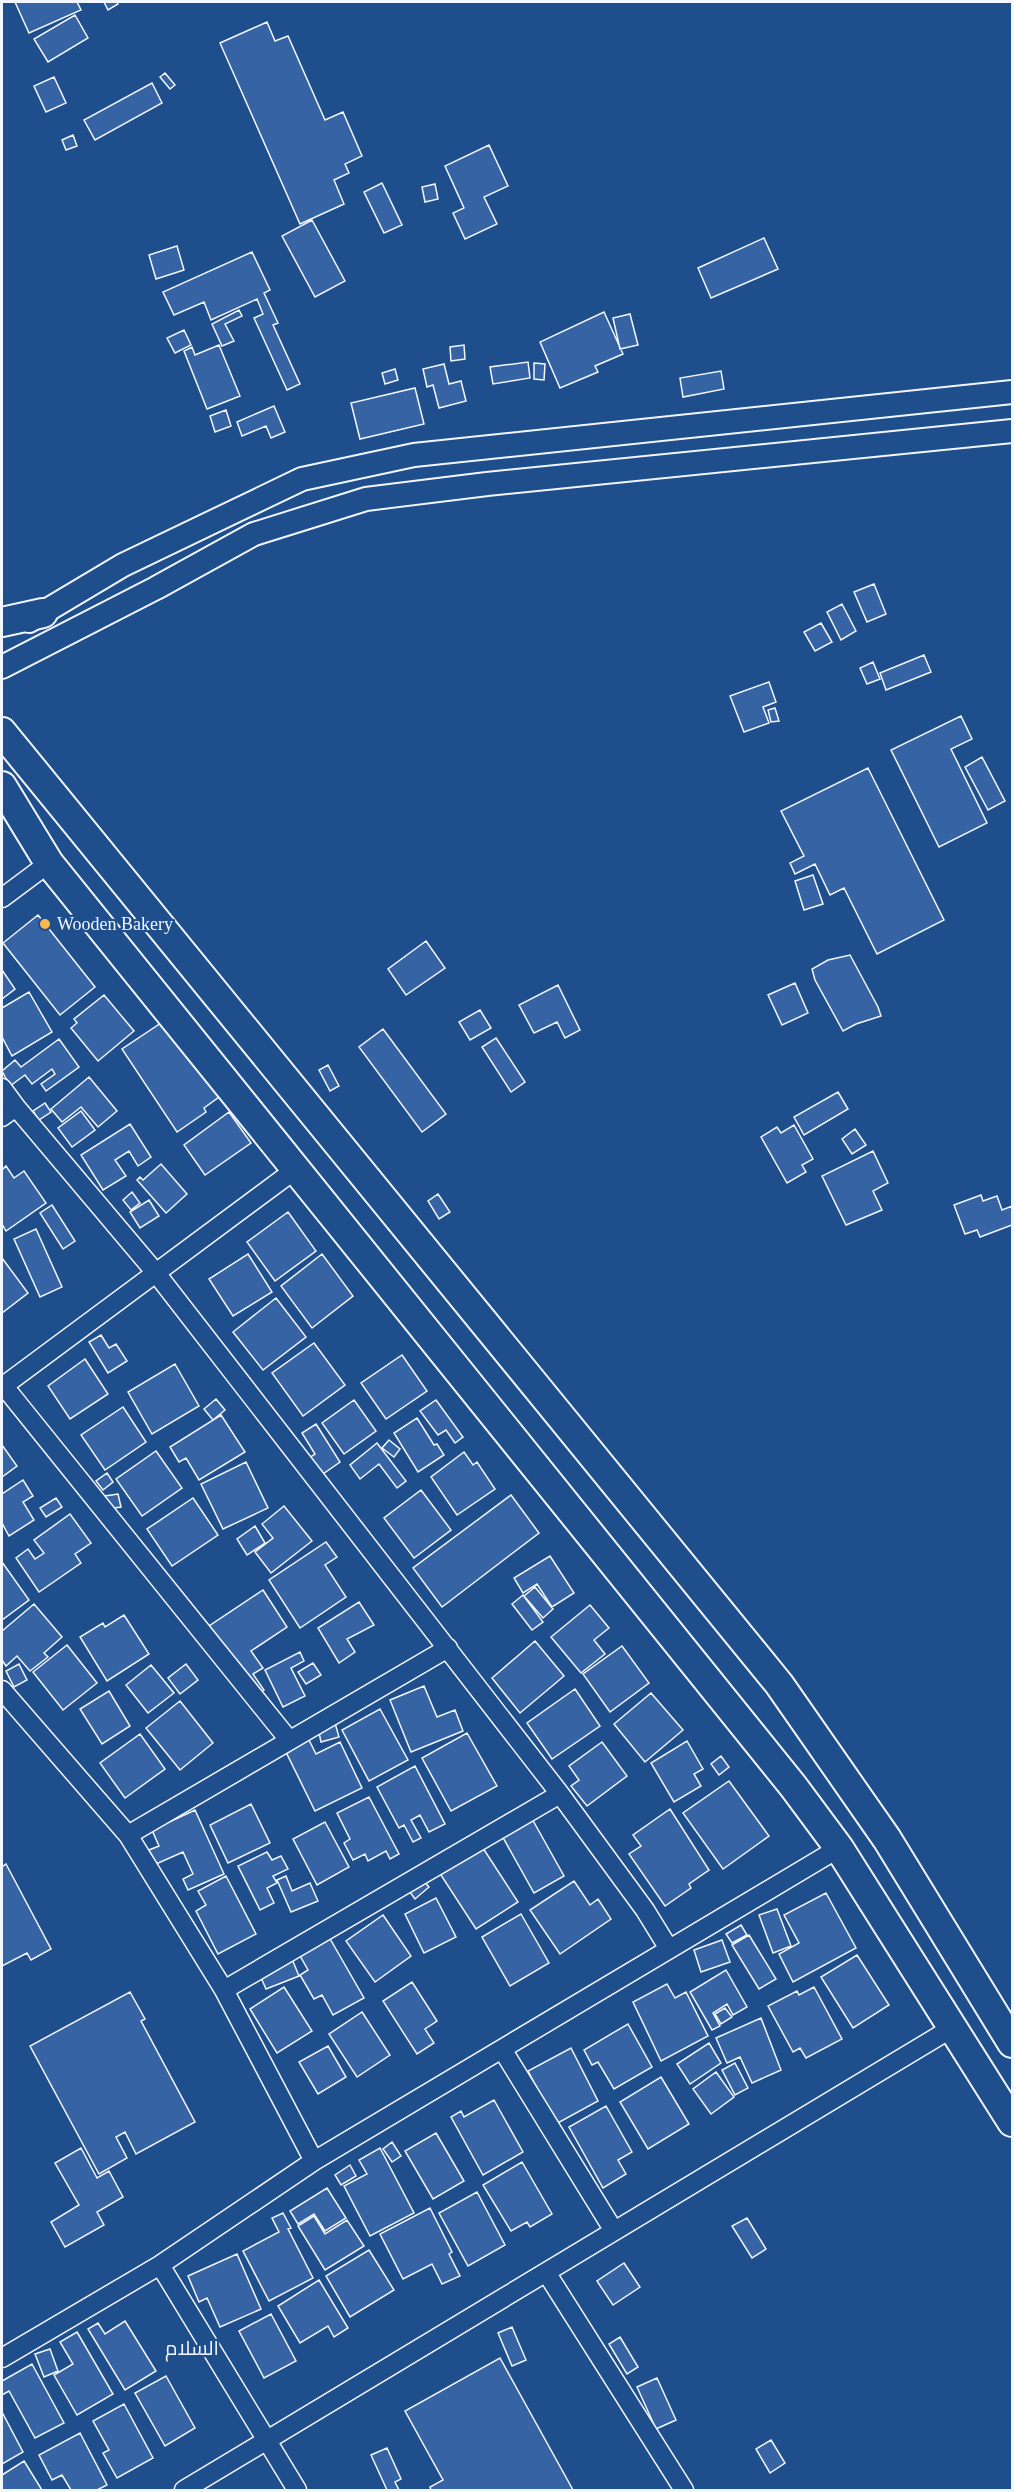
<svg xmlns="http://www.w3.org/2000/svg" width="1014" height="2492" viewBox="0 0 1014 2492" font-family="'Times New Roman',Cairo,serif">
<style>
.building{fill:#3563a3;stroke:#f2f6ff;stroke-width:1.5}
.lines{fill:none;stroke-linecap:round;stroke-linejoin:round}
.minor-casing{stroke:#f2f6ff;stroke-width:21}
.tertiary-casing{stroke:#f2f6ff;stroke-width:26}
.primary-casing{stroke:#f2f6ff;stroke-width:32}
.minor{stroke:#1f4e8c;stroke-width:18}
.tertiary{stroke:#1f4e8c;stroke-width:22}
.primary{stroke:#1f4e8c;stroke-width:28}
.poi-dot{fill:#ffb74d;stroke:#1f4e8c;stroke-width:2}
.labels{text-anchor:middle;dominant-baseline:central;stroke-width:4.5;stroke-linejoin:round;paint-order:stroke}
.poi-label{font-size:18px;fill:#f2f6ff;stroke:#1f4e8c;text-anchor:start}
.neighbourhood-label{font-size:20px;fill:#f2f6ff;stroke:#1f4e8c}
</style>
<rect width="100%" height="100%" fill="#1f4e8c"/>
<path class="building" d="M15 2H77L81 10 29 33Z
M104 2H117L118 4 108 10Z
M75 15 88 38 48 62 34 39Z
M267 22 275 41 288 36 325 120 343 112 362 156 345 164 349 173 334 180 344 204 300 224 220 43Z
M165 73 175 85 170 89 160 77Z
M54 77 66 103 46 112 34 86Z
M152 83 162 103 95 140 84 120Z
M73 135 77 146 66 150 62 140Z
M489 145 508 186 484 197 497 224 465 239 453 213 464 208 445 166Z
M382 183 402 225 384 233 364 192Z
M435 184 438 199 425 202 422 187Z
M312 220 345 281 315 297 282 236Z
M764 238 778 269 711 298 698 268Z
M177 246 184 270 156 279 149 255Z
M252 252 270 290 264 293 278 323 273 325 300 384 287 390 254 318 263 314 257 299 211 320 204 302 174 315 163 292Z
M239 310 242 316 225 324 234 341 222 346 212 324Z
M604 312 623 354 595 366 598 372 560 388 540 342Z
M630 314 638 345 620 349 613 318Z
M184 330 191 345 175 353 167 338Z
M219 345 240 396 207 409 184 351 192 347 195 355Z
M464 345 465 359 451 361 450 347Z
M528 362 530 378 493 384 490 367Z
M534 363 545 364 544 380 534 379Z
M444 364 449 384 461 381 466 401 439 408 433 385 427 387 423 369Z
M395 369 398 380 385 384 382 373Z
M721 371 724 389 683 397 680 378Z
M415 388 424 424 360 439 351 403Z
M274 406 285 432 271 438 266 426 242 436 237 422Z
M226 410 231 426 215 432 210 416Z
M874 584 886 614 867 622 854 592Z
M842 604 856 631 841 640 827 612Z
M821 623 832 642 815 651 804 632Z
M924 655 931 672 886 690 880 673Z
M873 662 880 679 867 684 860 668Z
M769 682 776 702 763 707 769 723 744 732 730 696Z
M775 708 779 721 771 722 768 710Z
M961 716 972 739 951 749 987 823 939 847 891 750Z
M982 757 1005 801 988 810 965 767Z
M868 768 944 920 877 954 844 888 830 895 815 864 795 874 790 863 804 856 781 811Z
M813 875 823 904 804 910 795 881Z
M38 915 95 987 60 1015 3 943Z
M426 941 445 968 406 995 388 969Z
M850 955 878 1007 881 1016 856 1024 843 1031 815 980 812 969 828 960Z
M2 970 15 989 2 999Z
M795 983 808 1013 782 1025 768 995Z
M558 985 580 1030 565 1038 557 1022 534 1033 519 1005Z
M29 992 52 1032 12 1056 2 1037V1008Z
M104 995 134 1031 98 1061 71 1028 77 1023 74 1019Z
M480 1010 491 1028 470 1040 459 1022Z
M167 1019 219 1097 204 1108 206 1112 177 1132 122 1049Z
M383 1029 446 1114 422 1132 359 1047Z
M496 1038 525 1082 511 1092 482 1047Z
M59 1039 79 1067 46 1091 41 1084 55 1074 52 1069 32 1084 25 1075 10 1086 2 1071 15 1060 21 1067Z
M328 1065 339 1086 330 1091 319 1070Z
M89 1077 117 1111 98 1127 81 1107 62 1122 51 1109Z
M838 1092 848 1109 804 1135 794 1117Z
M45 1103 51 1112 39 1120 33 1111Z
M81 1111 95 1130 72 1147 58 1128Z
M229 1112 251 1143 205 1175 184 1145Z
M130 1124 151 1157 138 1166 129 1151 115 1160 126 1176 103 1190 81 1155Z
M794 1125 813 1159 802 1165 806 1172 787 1183 761 1137 777 1127 781 1133Z
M855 1129 866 1145 852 1154 842 1139Z
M873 1151 888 1183 873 1191 882 1210 846 1225 822 1176Z
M161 1164 187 1194 166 1213 137 1180 140 1177 143 1180Z
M6 1166 14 1178 24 1171 46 1203 6 1231 2 1224V1170Z
M132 1192 140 1203 131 1210 123 1200Z
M438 1194 450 1212 439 1219 428 1201Z
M981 1195 983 1201 997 1196 1002 1210 1012 1206V1225L980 1237 977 1230 965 1234 954 1205Z
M149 1200 159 1216 140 1228 130 1212Z
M52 1205 75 1241 63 1249 40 1213Z
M288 1212 316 1251 275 1281 247 1242Z
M36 1229 62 1287 40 1297 14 1239Z
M248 1254 272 1292 233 1316 209 1279Z
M322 1254 353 1296 312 1328 281 1286Z
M2 1258 28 1293 2 1313Z
M276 1298 306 1337 263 1370 233 1332Z
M101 1335 109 1348 116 1344 127 1361 108 1373 89 1342Z
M314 1343 345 1385 303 1416 272 1373Z
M402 1355 427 1391 386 1419 361 1383Z
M85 1359 108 1394 70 1419 48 1386Z
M175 1364 199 1406 152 1434 128 1392Z
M216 1399 225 1410 213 1420 204 1409Z
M354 1400 376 1431 344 1454 322 1423Z
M436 1400 463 1437 455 1443 446 1430 438 1435 420 1411Z
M123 1407 146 1442 105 1470 81 1435Z
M221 1415 245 1452 199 1480 186 1458 179 1462 170 1447Z
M417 1418 434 1445 437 1444 444 1455 418 1472 394 1433Z
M316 1424 340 1462 320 1476 309 1458 315 1454 302 1433Z
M389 1440 400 1449 394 1457 382 1448Z
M377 1443 406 1481 397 1488 379 1464 360 1479 350 1465Z
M2 1445 17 1466 2 1477Z
M156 1451 182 1488 142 1516 116 1479Z
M464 1452 473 1465 477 1462 495 1489 457 1515 431 1477Z
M246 1462 268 1508 223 1529 201 1484Z
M107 1473 113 1482 103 1490 96 1481Z
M23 1480 33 1496 23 1502 34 1520 9 1536 2 1523V1494Z
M421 1490 451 1530 414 1558 384 1518Z
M118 1494 121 1507 107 1509 105 1496Z
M511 1495 539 1533 442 1607 413 1568Z
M56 1498 62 1507 46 1517 40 1508Z
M193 1498 218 1535 172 1566 147 1529Z
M284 1506 312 1541 271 1573 255 1552 273 1538 262 1524Z
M70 1514 91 1543 75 1554 81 1563 39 1592 16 1558 28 1549 35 1559 44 1553 34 1540Z
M255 1526 265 1543 247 1555 237 1539Z
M326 1542 337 1557 325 1565 346 1597 300 1628 269 1580Z
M550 1556 574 1593 552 1607 537 1584 523 1593 514 1578Z
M2 1562 29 1600 2 1620Z
M535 1587 553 1609 543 1618 524 1596Z
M263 1590 287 1627 251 1651 263 1668 253 1674 264 1690 256 1695 209 1626Z
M523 1595 543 1622 532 1630 512 1604Z
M359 1602 374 1625 347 1639 355 1652 339 1663 318 1628Z
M34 1604 62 1637 44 1653 48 1657 30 1671 17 1656 6 1666 2 1660V1631Z
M590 1605 609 1628 594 1640 605 1654 581 1673 551 1637Z
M124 1615 149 1654 107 1681 80 1637 103 1623 105 1627Z
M535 1641 564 1676 520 1713 492 1678Z
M67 1645 97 1683 63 1710 33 1672Z
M622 1646 649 1683 610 1712 583 1674Z
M300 1652 304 1661 291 1668 305 1696 283 1707 265 1670Z
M313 1663 321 1675 306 1684 298 1672Z
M19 1664 27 1680 14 1687 6 1671Z
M186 1664 198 1680 180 1694 168 1678Z
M151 1665 174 1693 148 1713 126 1685Z
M424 1686 437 1717 455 1710 463 1731 411 1752 390 1700Z
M575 1689 600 1726 552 1759 527 1723Z
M109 1691 130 1726 102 1744 80 1709Z
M651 1693 683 1730 645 1762 614 1724Z
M180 1701 213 1743 180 1770 146 1728Z
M380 1709 408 1760 369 1781 342 1730Z
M335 1723 339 1737 321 1742 318 1728Z
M467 1733 497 1786 451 1811 422 1758Z
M140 1734 165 1769 125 1798 100 1763Z
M307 1736 316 1754 340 1742 362 1788 315 1811 284 1748Z
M687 1741 703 1769 694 1774 701 1786 674 1802 651 1763Z
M602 1742 627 1776 587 1806 571 1786 579 1780 569 1766Z
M721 1756 729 1767 719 1775 711 1764Z
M415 1766 445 1824 429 1832 420 1815 411 1820 421 1838 413 1842 404 1825 399 1828 377 1787Z
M729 1781 769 1836 723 1869 683 1813Z
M369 1797 399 1854 390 1859 386 1851 368 1861 365 1854 353 1860 344 1843 350 1839 337 1813Z
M251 1804 270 1843 228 1863 210 1825Z
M670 1809 709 1870 689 1884 691 1888 665 1906 629 1854 641 1846 633 1835Z
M195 1810 224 1874 188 1890 183 1879 193 1874 183 1852 156 1864 149 1850 159 1846 152 1830Z
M531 1817 564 1876 534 1893 501 1834Z
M325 1822 349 1867 317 1885 293 1839Z
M481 1845 518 1902 476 1929 439 1872Z
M267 1852 272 1860 281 1856 288 1869 273 1876 277 1883 267 1888 274 1903 260 1910 238 1866Z
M6 1864 51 1949 31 1960 27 1953 2 1966V1867Z
M226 1876 256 1934 218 1954 196 1911 206 1905 198 1891Z
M286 1876 292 1891 310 1883 318 1901 291 1912 277 1880Z
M420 1877 429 1887 415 1899 407 1888Z
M574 1881 590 1905 598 1899 611 1919 560 1954 530 1910Z
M826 1893 856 1948 793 1982 779 1954 799 1943 784 1915Z
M436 1898 456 1937 424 1953 405 1914Z
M777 1909 791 1946 773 1953 759 1915Z
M521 1914 549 1963 510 1986 482 1937Z
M383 1915 411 1956 375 1982 346 1941Z
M741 1925 747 1935 732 1943 726 1934Z
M749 1935 776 1979 759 1989 732 1945Z
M329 1937 364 1998 333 2015 322 1995 314 1999 300 1975 308 1970 299 1954Z
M722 1940 730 1962 701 1972 694 1950Z
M857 1955 889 2005 853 2028 821 1977Z
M292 1959 299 1976 266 1989 259 1973Z
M726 1970 747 2007 733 2015 727 2004 713 2013 720 2026 712 2030 690 1992Z
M412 1982 437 2021 425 2029 434 2043 417 2054 383 2001Z
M667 1984 675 1998 686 1992 708 2036 661 2061 633 2002Z
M284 1987 312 2031 277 2053 250 2009Z
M814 1987 842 2039 806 2058 800 2048 793 2052 768 2006 797 1991 799 1995Z
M130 1992 145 2019 141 2021 195 2122 136 2154 125 2132 116 2137 127 2158 99 2174 30 2046Z
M725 2008 732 2017 721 2024 715 2014Z
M362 2012 390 2055 357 2077 329 2034Z
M761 2018 781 2070 752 2083 740 2057 727 2063 716 2038Z
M628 2024 652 2067 614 2089 598 2062 592 2065 584 2050Z
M709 2043 721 2063 690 2084 677 2064Z
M328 2046 346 2077 318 2094 299 2062Z
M571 2048 598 2101 556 2124 528 2071Z
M735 2063 748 2088 735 2095 722 2070Z
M716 2072 734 2097 711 2114 693 2089Z
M661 2077 689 2124 648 2149 620 2102Z
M494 2100 523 2152 483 2175 451 2117 461 2111 464 2117Z
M606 2106 632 2152 618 2160 626 2174 603 2188 569 2127Z
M436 2133 464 2181 433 2199 405 2151Z
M392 2142 401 2156 392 2162 383 2149Z
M81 2148 97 2178 109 2171 123 2197 97 2212 104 2225 65 2247 51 2222 79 2205 55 2163Z
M380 2148 414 2213 370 2236 344 2186 367 2174 359 2160Z
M522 2162 552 2214 530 2227 527 2222 511 2231 483 2185Z
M350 2165 356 2176 341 2185 335 2175Z
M327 2188 346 2218 325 2231 314 2214 298 2224 290 2211Z
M477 2192 505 2245 468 2266 439 2213Z
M430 2208 452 2252 449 2254 460 2276 442 2284 432 2264 403 2279 380 2234Z
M283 2213 291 2228 288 2229 313 2278 269 2301 243 2251 279 2232 272 2218Z
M314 2216 325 2234 347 2220 364 2246 325 2270 298 2226Z
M747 2218 766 2249 752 2258 732 2226Z
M369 2250 394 2290 350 2317 326 2276Z
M237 2254 261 2309 220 2327 207 2298 199 2302 188 2276Z
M624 2263 640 2287 613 2305 597 2281Z
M319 2280 348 2328 334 2337 328 2326 300 2343 278 2306Z
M271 2314 296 2361 264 2378 239 2331Z
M125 2321 156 2371 125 2390 88 2329 98 2323 105 2334Z
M512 2327 526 2360 512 2366 498 2333Z
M77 2332 113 2394 77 2415 54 2375 73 2364 60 2342Z
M620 2337 638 2367 627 2374 609 2344Z
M50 2349 58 2371 44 2377 35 2354Z
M500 2358 573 2490H431L430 2487 443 2480 405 2411Z
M32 2364 64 2423 35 2438 9 2391 2 2395V2381Z
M166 2376 195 2428 165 2446 135 2393Z
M657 2378 676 2420 656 2429 637 2387Z
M124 2404 153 2458 117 2478 103 2453 109 2450 93 2421Z
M2 2412 23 2452 2 2464Z
M80 2433 107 2485 97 2490H71L62 2475 52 2480 39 2455Z
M771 2440 785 2463 770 2473 756 2449Z
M387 2448 401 2479 395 2482 399 2490H387L371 2455Z
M24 2461 42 2490H2V2475Z"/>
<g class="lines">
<g class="minor-casing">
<path id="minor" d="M2 898 49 863
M2 1088 16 1107
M2 1117 16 1107 156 1273 560 1794 224 1990
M3 1385 289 1740
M2 1387 296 1169
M2 1690 128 1835 224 1990 314 2161
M560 1794 645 1910 669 1949
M128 1835 448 1648
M502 2049 614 2231
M160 2265 297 2490
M546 2272 684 2490
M2 2358 160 2265 314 2161 839 1848
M184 2490 952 2028"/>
</g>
<g class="tertiary-casing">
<path id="tertiary" d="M29 621 123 565 302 479 414 455 1012 392
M2 667 156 588 254 534 366 499 487 484 1012 431"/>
</g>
<g class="primary-casing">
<path id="primary" d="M2 622 43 613
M2 732 779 1684 887 1839 1012 2043
M2 786 49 863 793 1786 839 1848 1012 2122"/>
</g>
<use href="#minor" class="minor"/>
<use href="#tertiary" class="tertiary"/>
<use href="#primary" class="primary"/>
</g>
<circle class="poi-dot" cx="45" cy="924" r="6"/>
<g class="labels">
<g class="poi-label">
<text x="57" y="924">Wooden Bakery</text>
</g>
<g class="neighbourhood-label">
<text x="192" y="2348">السلام</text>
</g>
</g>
<rect width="1014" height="2492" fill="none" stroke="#f2f6ff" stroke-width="6"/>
</svg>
